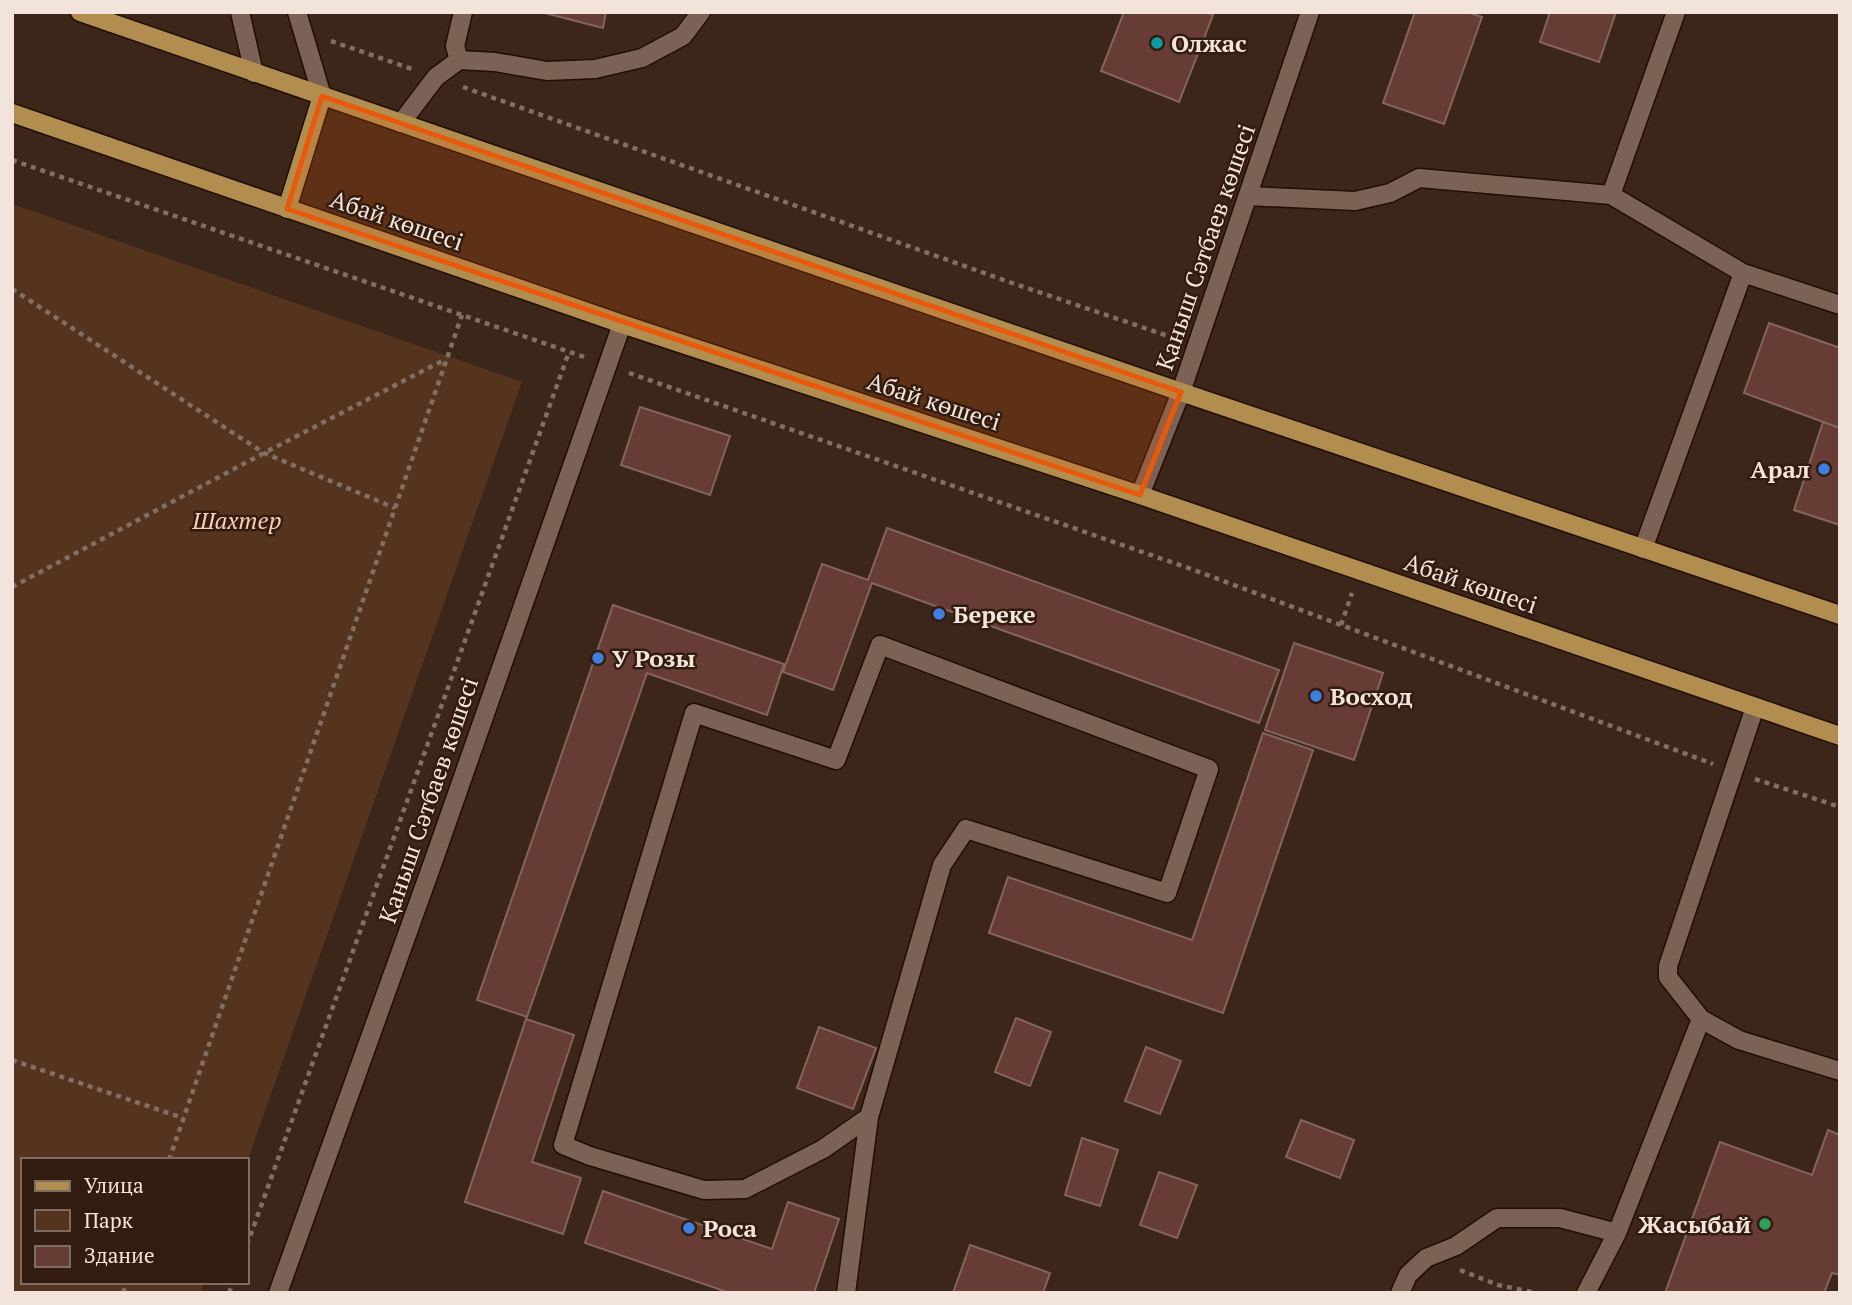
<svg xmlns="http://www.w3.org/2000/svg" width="1852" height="1305" viewBox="0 0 1852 1305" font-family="'PT Serif',serif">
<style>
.green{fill:#55341f}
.building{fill:#673c34;stroke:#83645e;stroke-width:2}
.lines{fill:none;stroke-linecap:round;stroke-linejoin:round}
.minor-casing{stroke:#220e03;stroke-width:21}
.major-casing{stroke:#220e03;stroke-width:21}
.path{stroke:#826e63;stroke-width:4.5;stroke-dasharray:5 5;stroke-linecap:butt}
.minor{stroke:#7c6254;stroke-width:18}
.major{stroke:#b18e4f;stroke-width:18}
.marked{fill:#e8590c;fill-opacity:0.2;stroke:#e8590c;stroke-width:5;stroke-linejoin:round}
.culture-dot{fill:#0f9aa8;stroke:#321c0f;stroke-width:2.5}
.shop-dot{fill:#3f7fe0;stroke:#321c0f;stroke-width:2.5}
.leisure-dot{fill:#2e9e5b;stroke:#321c0f;stroke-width:2.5}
.labels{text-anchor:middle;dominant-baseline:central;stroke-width:5;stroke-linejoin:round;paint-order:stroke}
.poi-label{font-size:24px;font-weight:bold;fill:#f3e4db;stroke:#321c0f;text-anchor:start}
.street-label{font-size:24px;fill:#f3e4db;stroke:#321c0f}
.park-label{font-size:24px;font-style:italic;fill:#f6ceb6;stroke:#321c0f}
</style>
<rect width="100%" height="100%" fill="#3c2619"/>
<path class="green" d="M12 204 522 382 247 1162V1160H23V1282H204L201 1293H12Z"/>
<path class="building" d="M541 12H606L603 28Z
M1124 12H1205L1213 15 1179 102 1101 71Z
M1415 12H1467L1482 17 1444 124 1383 103Z
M1550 12H1616L1599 62 1540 42Z
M1769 323 1840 348V428L1744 393Z
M640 407 730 436 710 495 621 465Z
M1823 422 1840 428V525L1794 510Z
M887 528 1279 670 1259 723 872 583 833 690 783 672 822 564 868 580Z
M613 605 784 664 767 715 647 673 527 1017 477 1000Z
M1294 643 1383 673 1354 760 1265 730Z
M1263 733 1313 750 1223 1013 989 933 1008 877 1192 940Z
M1016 1018 1051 1032 1030 1086 995 1072Z
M526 1019 574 1035 532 1162 581 1178 563 1234 465 1202Z
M819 1027 876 1048 853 1109 797 1088Z
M1146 1047 1181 1061 1160 1114 1125 1101Z
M1301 1120 1354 1140 1340 1178 1286 1157Z
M1828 1130 1840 1135V1275L1832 1273 1824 1293H1665L1720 1142 1812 1175Z
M1082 1138 1118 1150 1100 1206 1065 1195Z
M1159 1172 1197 1185 1177 1238 1140 1225Z
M603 1191 772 1249 788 1202 839 1219 814 1293H730L585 1243Z
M970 1245 1050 1273 1043 1293H953Z"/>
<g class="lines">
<g class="minor-casing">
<path id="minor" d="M240 12 254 73
M297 12 322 96
M459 60 455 46 463 12
M401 123 436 77 459 60 495 62 547 71 595 69 642 58 683 36 701 12
M1611 195 1676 12
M1248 196 1355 201 1390 193 1419 178 1611 195 1743 273
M1140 495 1181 392 1310 12
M1643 549 1743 273 1840 305
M1755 707 1668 966V977L1701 1019 1739 1040 1840 1071
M278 1293 432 865 622 324
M846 1293 869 1117 942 865 966 829 1167 893 1209 769 880 645 836 760 694 713 563 1145 590 1156 704 1190 745 1189 823 1149 869 1117
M1400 1293 1408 1275 1426 1258 1456 1246 1497 1218H1560L1617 1233
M1586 1293 1617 1233 1701 1019"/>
</g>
<g class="major-casing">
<path id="major" d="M80 12 1181 392 1840 615
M12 113 622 324 1140 495 1840 736
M287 209 322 96"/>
</g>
<path class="path" d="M331 41 412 69
M463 87 1012 283 1174 338
M12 160 587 358
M12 289 264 453 395 508
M629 373 1194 570 1713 764
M12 587 264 453 446 359
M1341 625 1352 593
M1755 779 1840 807
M12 1060 183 1118
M169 1160 462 315
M247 1245 569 352
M1460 1270 1498 1285 1537 1293
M123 1293 127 1282
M229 1293 233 1282"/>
<use href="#minor" class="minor"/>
<use href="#major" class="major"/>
</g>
<path class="marked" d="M322 96 1181 392 1140 495 287 209Z"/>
<circle class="culture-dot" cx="1157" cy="43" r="7"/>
<g class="shop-dot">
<circle cx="1824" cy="469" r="7"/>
<circle cx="939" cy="614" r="7"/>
<circle cx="598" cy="658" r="7"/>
<circle cx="1316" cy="696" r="7"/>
<circle cx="689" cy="1228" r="7"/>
</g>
<circle class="leisure-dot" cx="1765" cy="1224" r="7"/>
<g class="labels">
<g class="poi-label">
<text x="1171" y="43">Олжас</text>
<text x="1810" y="469" text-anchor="end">Арал</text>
<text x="953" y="614">Береке</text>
<text x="612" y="658">У Розы</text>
<text x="1330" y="696">Восход</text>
<text x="1751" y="1224" text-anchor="end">Жасыбай</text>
<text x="703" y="1228">Роса</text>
</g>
<g class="street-label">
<text transform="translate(397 220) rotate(19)">Абай көшесі</text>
<text transform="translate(1205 247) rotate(-71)">Қаныш Сәтбаев көшесі</text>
<text transform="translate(934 401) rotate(18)">Абай көшесі</text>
<text transform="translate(1471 583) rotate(19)">Абай көшесі</text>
<text transform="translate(428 800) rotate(-71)">Қаныш Сәтбаев көшесі</text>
</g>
<g class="park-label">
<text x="237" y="520">Шахтер</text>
</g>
</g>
<rect width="1852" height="1305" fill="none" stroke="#f3e4db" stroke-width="28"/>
<rect x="21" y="1158" width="228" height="126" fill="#321c0f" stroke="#7f6c61" stroke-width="2"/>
<rect x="35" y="1181" width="35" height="10" fill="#b18e4f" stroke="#7f6c61" stroke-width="2"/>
<text x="84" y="1193" font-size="21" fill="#f3e4db">Улица</text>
<rect x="35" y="1210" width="35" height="21" fill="#55341f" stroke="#7f6c61" stroke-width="2"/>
<text x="84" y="1228" font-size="21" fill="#f3e4db">Парк</text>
<rect x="35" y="1246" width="35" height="21" fill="#673c34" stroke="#7f6c61" stroke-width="2"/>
<text x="84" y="1263" font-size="21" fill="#f3e4db">Здание</text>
</svg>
